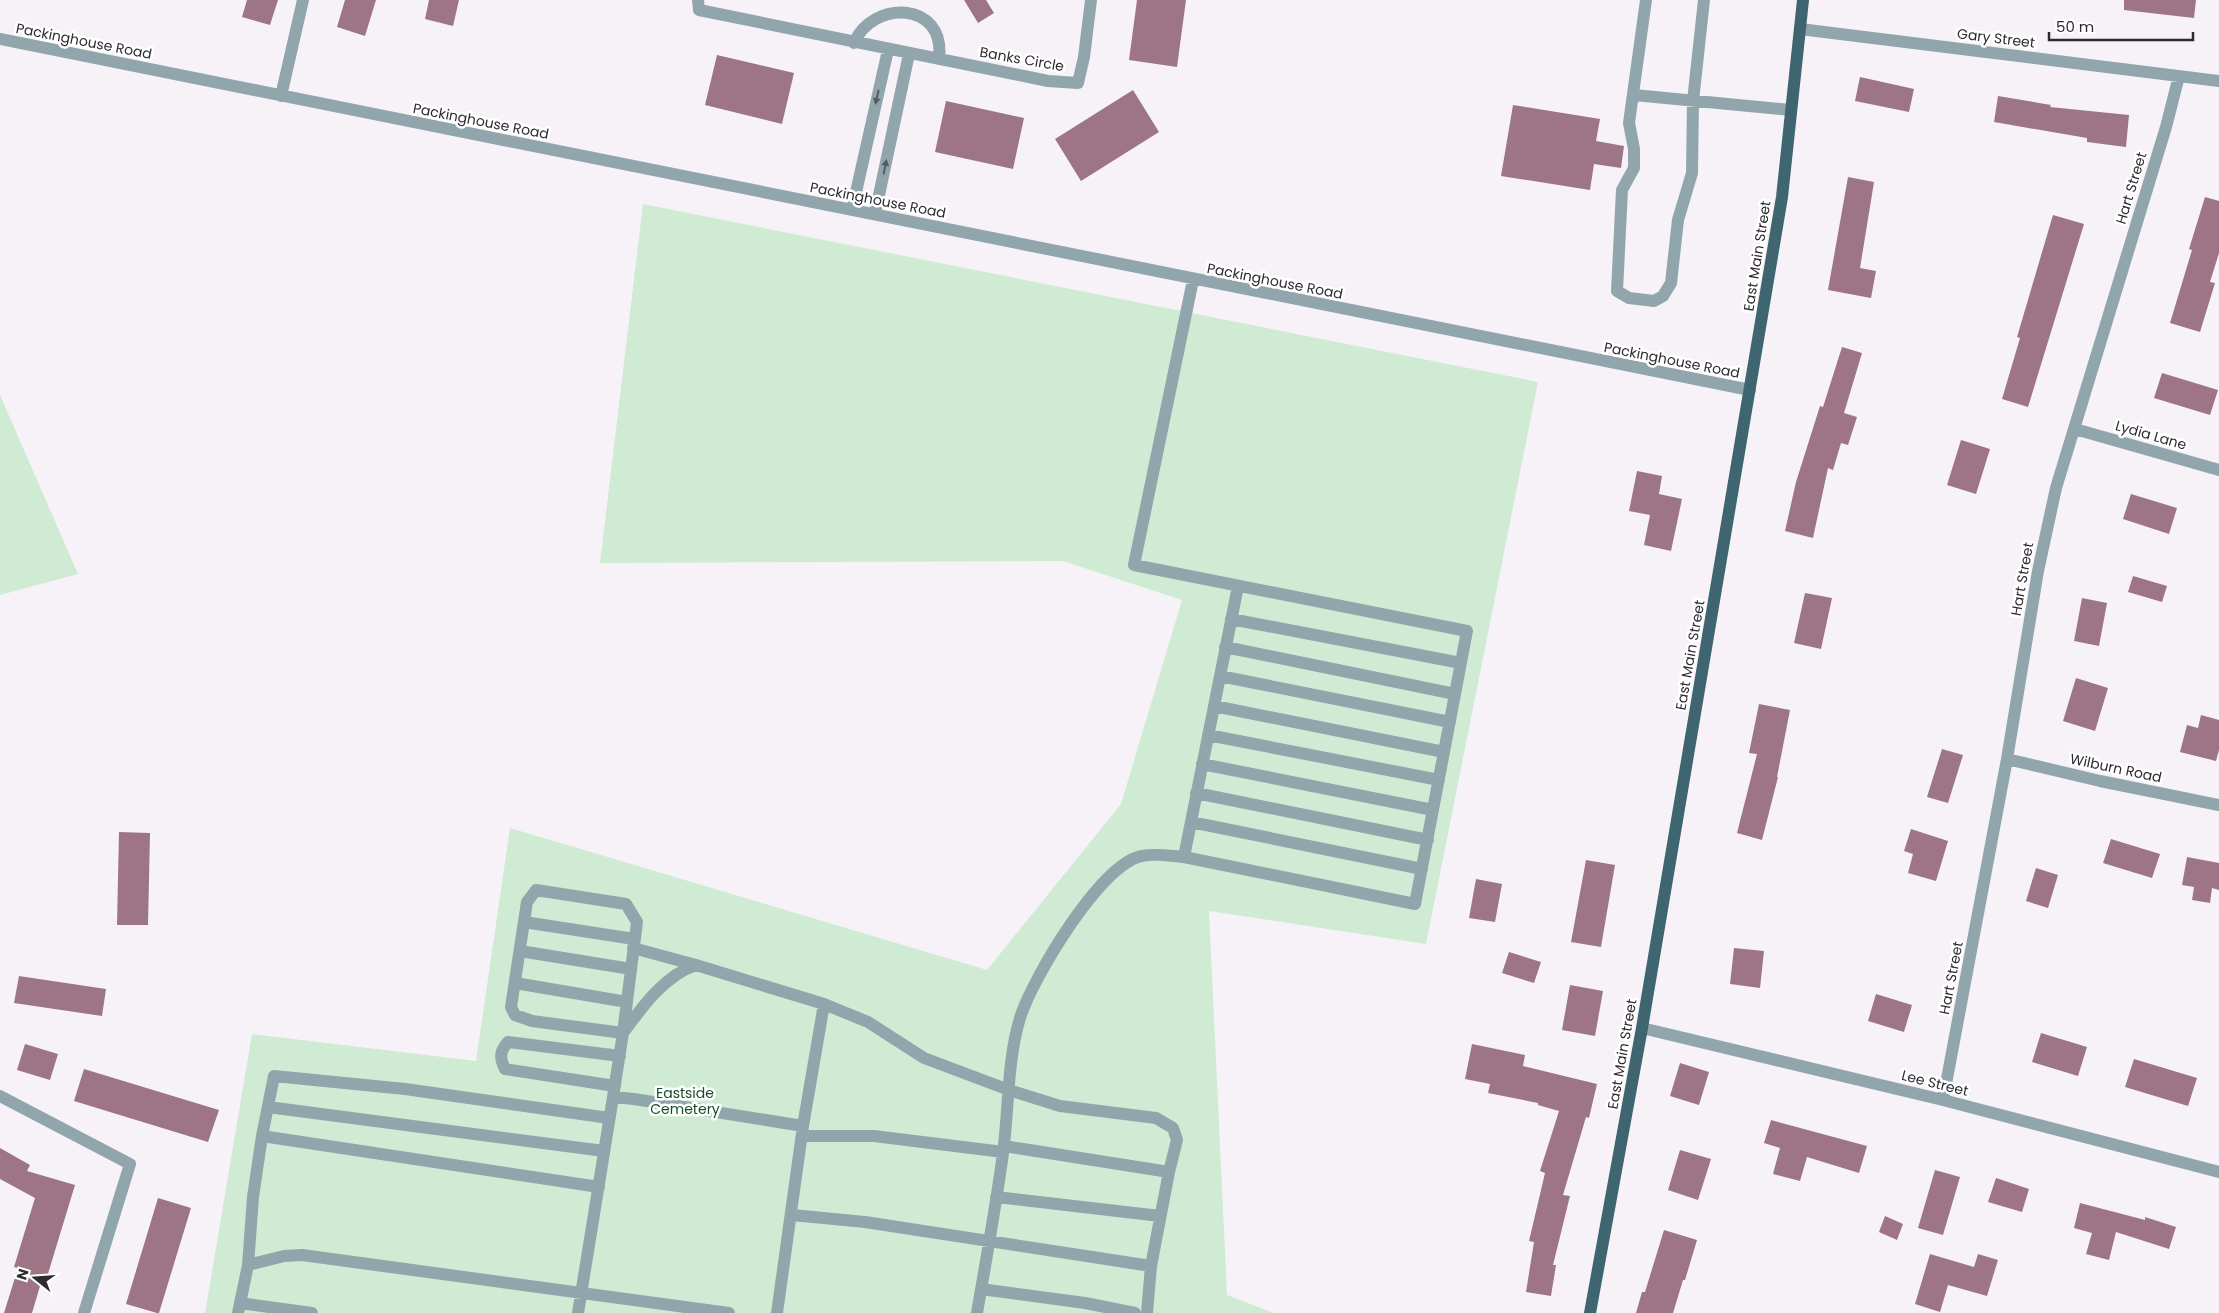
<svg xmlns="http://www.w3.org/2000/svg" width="2219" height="1313" viewBox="0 0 2219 1313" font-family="Poppins,sans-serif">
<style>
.green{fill:#cfebd3}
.building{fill:#9e7585}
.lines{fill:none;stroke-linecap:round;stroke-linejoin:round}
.minor{stroke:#91a6ac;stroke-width:12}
.major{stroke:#3f6570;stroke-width:12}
.oneway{fill:#565c60}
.labels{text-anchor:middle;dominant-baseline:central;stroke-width:5;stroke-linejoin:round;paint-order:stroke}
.street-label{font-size:14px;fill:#2e2b2e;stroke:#fff}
.park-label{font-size:14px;fill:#174d27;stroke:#fff}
</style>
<rect width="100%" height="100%" fill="#f7f2f8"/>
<path class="green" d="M643 204 1538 382 1426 944 1209 911 1227 1295 1274 1313H205L252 1034 476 1061 510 828 987 970 1121 804 1182 600 1063 561 600 563Z
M0 395 78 574 0 595Z"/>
<path class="building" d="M247 0H278L270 25 242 17Z
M345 0H376L365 36 337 27Z
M429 0H459L453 26 425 19Z
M964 0H986L994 13 978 23Z
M1137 0H1186L1177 67 1129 60Z
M2124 0H2196L2194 18 2124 10Z
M717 55 794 73 782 124 705 105Z
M1860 77 1914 89 1909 112 1855 101Z
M1133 90 1159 132 1081 181 1055 139Z
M1998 96 2051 105 2050 107 2129 115 2126 147 2087 142V138L1994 122Z
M946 101 1024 118 1013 169 935 152Z
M1513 105 1600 119 1596 141 1624 146 1621 168 1594 164 1590 190 1501 176Z
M1848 177 1874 182 1860 268 1876 271 1871 298 1828 290Z
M2205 197 2219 201V253L2210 282 2215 283 2200 332 2170 323 2192 250 2189 249Z
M2053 215 2084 224 2028 407 2002 399 2020 338 2017 337Z
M1842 347 1862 353 1844 413 1857 417 1848 445 1841 443 1833 470 1828 468 1813 538 1785 531 1796 482 1820 406 1823 407Z
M2162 373 2218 390 2210 415 2154 398Z
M1961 440 1990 449 1976 494 1947 485Z
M1637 471 1662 476 1659 494 1682 499 1671 551 1644 545 1650 515 1629 511Z
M2131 494 2177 508 2169 534 2123 519Z
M2133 576 2167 586 2162 602 2128 592Z
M1805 593 1832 598 1821 649 1794 643Z
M2082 598 2107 603 2099 646 2074 641Z
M2076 678 2108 688 2095 731 2063 721Z
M1759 704 1790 710 1777 777H1778L1762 840 1737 833 1757 754 1749 753Z
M2201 715 2219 720V750L2216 761 2180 752 2187 725 2198 728Z
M1942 749 1963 755 1948 803 1927 797Z
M1911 829 1948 841 1936 881 1908 873 1913 854 1904 851Z
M119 832 150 833 148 925H117Z
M2111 839 2160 854 2152 878 2103 863Z
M2187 857 2219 863V890L2212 888 2210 903 2192 900 2194 887 2182 885Z
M1586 860 1615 865 1601 947 1571 942Z
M2036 868 2058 875 2048 908 2026 901Z
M1476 879 1502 884 1495 922 1469 918Z
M1734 948 1764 951 1760 988 1730 984Z
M1509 952 1541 962 1534 983 1502 973Z
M19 976 106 989 102 1016 14 1003Z
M1570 985 1603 991 1595 1036 1562 1030Z
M1876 994 1912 1005 1904 1032 1868 1021Z
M2041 1033 2087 1047 2078 1076 2032 1062Z
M25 1044 58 1054 50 1080 17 1070Z
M1472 1044 1525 1055 1523 1066 1597 1084 1589 1118 1586 1117 1563 1195 1570 1196 1553 1265H1556L1551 1296 1526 1292 1534 1242 1529 1241 1545 1173 1540 1171 1559 1111 1538 1105V1103L1488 1093 1490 1084 1465 1079Z
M2134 1059 2197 1078 2188 1106 2125 1087Z
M1680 1063 1709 1072 1699 1105 1670 1096Z
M84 1069 219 1110 208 1142 74 1101Z
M1771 1120 1867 1146 1859 1173 1807 1157 1800 1181 1773 1174 1780 1148 1764 1143Z
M0 1148 30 1165 27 1171 75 1185 47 1277 43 1276 32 1313H4L18 1268 14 1267 35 1198 0 1179Z
M1680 1150 1711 1159 1698 1200 1668 1190Z
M1935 1170 1960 1177 1943 1235 1918 1228Z
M1996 1178 2029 1189 2022 1212 1988 1202Z
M158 1198 191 1208 159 1313H157L126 1304Z
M2080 1203 2145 1220V1217L2176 1227 2169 1249 2116 1232 2109 1260 2086 1254 2092 1233 2074 1228Z
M1885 1216 1903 1224 1897 1240 1879 1232Z
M1664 1230 1697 1240 1685 1280H1683L1673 1313H1636L1642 1292H1645Z
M1930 1254 1974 1267 1978 1254 1998 1260 1987 1296 1948 1285 1940 1312 1915 1304Z"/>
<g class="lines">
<path class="minor" d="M698 0 699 10 1048 81 1078 83 1084 57 1091 0
M1646 0 1629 123 1634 149V168L1622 190 1617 291 1629 298 1654 301 1663 296 1671 283 1678 220 1692 173 1693 101 1704 0
M1800 29 2219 81
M0 39 1750 390
M854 43C872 0 946 0 939 59
M1634 95 1791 110
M281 96 303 0
M852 210 888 50
M875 214 909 54
M2075 429 2219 470
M1231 619 1461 663
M1225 647 1455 694
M1220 676 1450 722
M1214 706 1444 752
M1208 735 1439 780
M2007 759 2100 781 2219 805
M1202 764 1433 810
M1196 793 1428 840
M1191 822 1422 869
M1184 857 1415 904 1467 631 1134 565 1193 280
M524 922 634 939
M633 948 696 965 824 1004 868 1022 924 1058 1009 1090 1060 1106 1156 1118 1173 1128 1177 1140 1169 1172
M520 951 631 969
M515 983 627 1002
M1642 1028 1943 1100 2219 1172
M615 1086 505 1069C499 1057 500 1051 508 1042L620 1056
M0 1096 130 1164 84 1313
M613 1097 623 1033 637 922 626 904 536 890 527 902 511 1007 515 1015 532 1021 623 1033C642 1007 665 975 696 965
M1943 1100 2007 759 2038 571 2056 488 2166 127 2179 76
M268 1107 604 1151
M262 1136 599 1187
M802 1136H874L1003 1152
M1004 1146 1169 1172 1151 1266 1147 1313
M996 1197 1160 1216
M792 1215 865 1222 1151 1266
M248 1265 253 1197 262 1136 274 1076 405 1089 609 1118
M981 1289 1085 1303 1135 1313
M240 1303 312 1313
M238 1313 248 1265 284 1256 302 1255 729 1313
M578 1313 613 1097 634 1099 803 1126
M777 1313 803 1126 824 1004
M977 1313C986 1260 996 1206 1003 1153 1009 1108 1007 1061 1020 1018 1032 979 1101 863 1142 856 1155 853 1170 856 1184 857L1238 586"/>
<path class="major" d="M1590 1313 1642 1028 1782 197 1803 0"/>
</g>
<defs><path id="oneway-solid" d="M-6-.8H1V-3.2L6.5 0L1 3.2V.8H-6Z" transform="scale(1.25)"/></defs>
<g class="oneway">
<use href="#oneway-solid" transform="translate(877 97) rotate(103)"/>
<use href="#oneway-solid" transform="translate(885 167) rotate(-79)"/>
</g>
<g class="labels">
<g class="street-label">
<text transform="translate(1996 38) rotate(7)">Gary Street</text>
<text transform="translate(84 41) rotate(11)">Packinghouse Road</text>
<text transform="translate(1022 59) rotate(10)">Banks Circle</text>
<text transform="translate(481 121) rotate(11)">Packinghouse Road</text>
<text transform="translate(2131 188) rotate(-73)">Hart Street</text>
<text transform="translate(878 200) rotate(11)">Packinghouse Road</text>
<text transform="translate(1757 256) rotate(-81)">East Main Street</text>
<text transform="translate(1275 281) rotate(11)">Packinghouse Road</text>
<text transform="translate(1672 360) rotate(11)">Packinghouse Road</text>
<text transform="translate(2151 435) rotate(16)">Lydia Lane</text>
<text transform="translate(2022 579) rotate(-80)">Hart Street</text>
<text transform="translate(1690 655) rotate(-80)">East Main Street</text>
<text transform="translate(2116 768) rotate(12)">Wilburn Road</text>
<text transform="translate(1951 978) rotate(-79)">Hart Street</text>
<text transform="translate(1622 1054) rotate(-80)">East Main Street</text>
<text transform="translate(1935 1083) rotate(14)">Lee Street</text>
</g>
<g class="park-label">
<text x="685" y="1093">Eastside<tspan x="685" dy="16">Cemetery</tspan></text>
</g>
</g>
<g transform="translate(35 1278) rotate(287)" stroke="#ffffff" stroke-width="4" paint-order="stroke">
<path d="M0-4L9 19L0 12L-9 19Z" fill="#2e2b2e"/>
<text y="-8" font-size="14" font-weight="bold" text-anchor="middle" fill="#2e2b2e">N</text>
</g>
<path d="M2049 32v8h144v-8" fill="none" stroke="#2e2b2e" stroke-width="2.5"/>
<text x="2056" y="32" font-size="15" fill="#2e2b2e" stroke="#ffffff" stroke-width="4" paint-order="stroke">50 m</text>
</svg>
